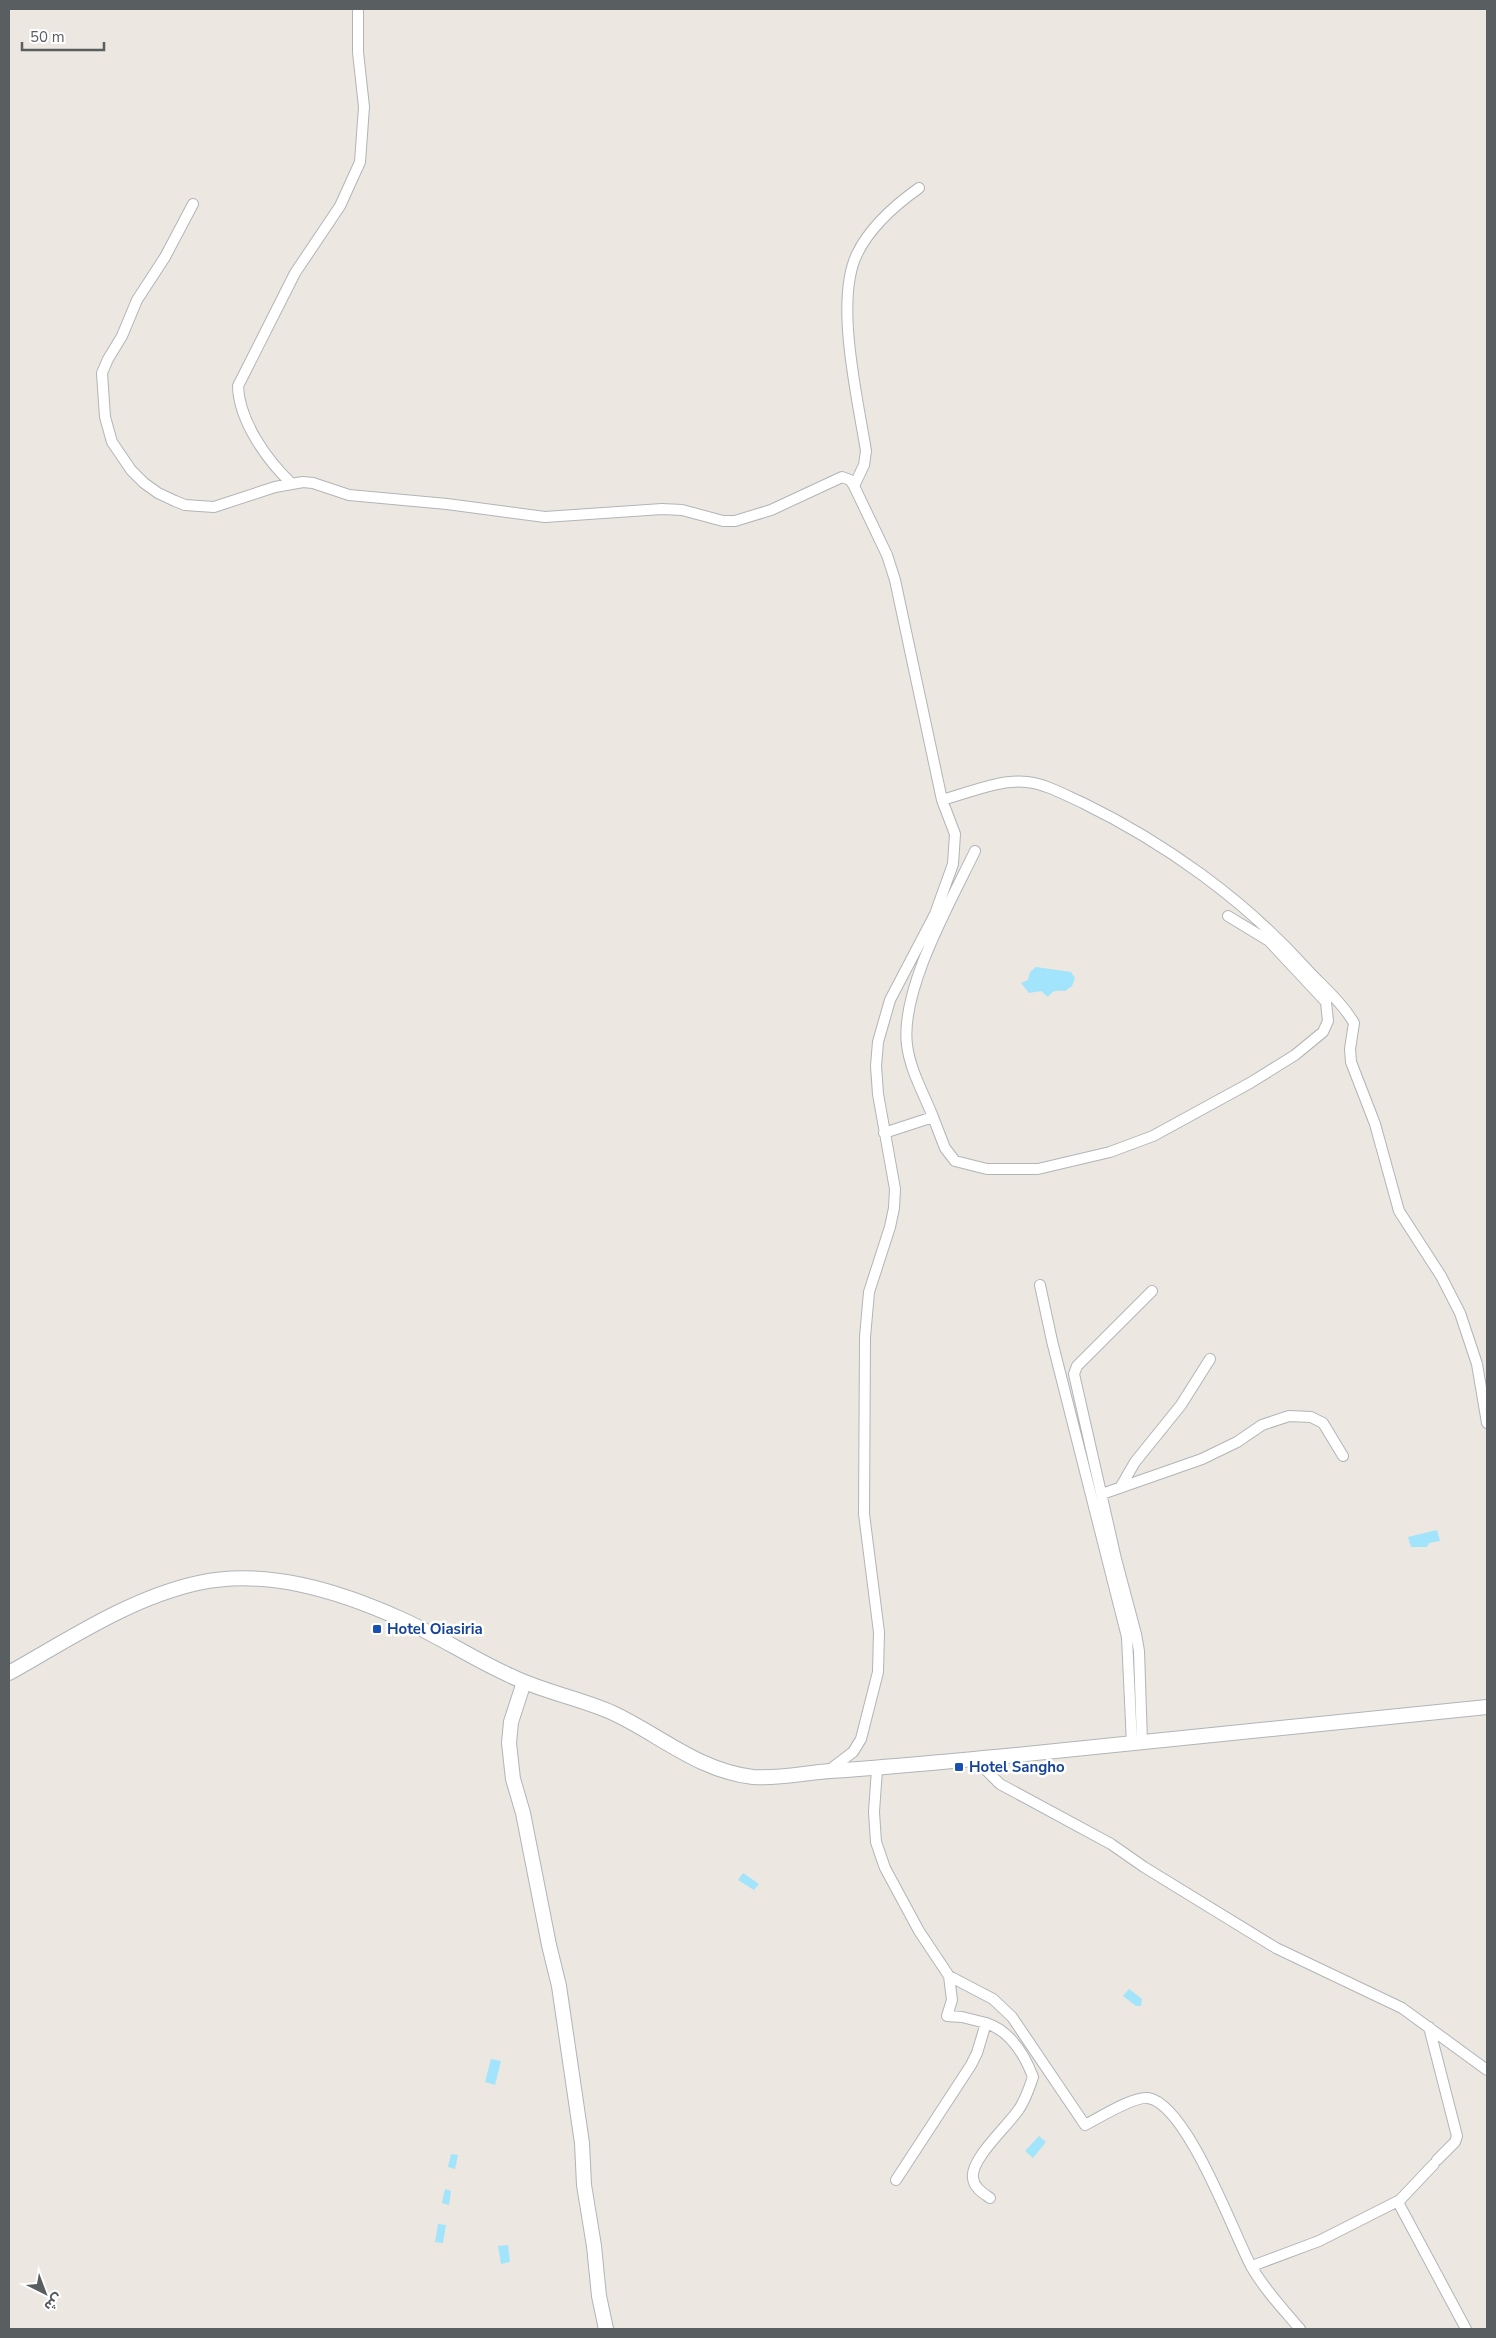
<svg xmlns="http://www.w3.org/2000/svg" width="1496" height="2338" viewBox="0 0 1496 2338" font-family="'Nunito Sans','Noto Sans Arabic',sans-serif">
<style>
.water{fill:#a1e4fb}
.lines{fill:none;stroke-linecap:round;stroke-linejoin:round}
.street-casing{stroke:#b1b5b8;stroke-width:12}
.secondary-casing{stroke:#b0b5b8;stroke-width:16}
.street{stroke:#fff;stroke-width:10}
.secondary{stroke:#fff;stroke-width:14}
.transit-dot{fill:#1a4fb4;stroke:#fff;stroke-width:2}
.labels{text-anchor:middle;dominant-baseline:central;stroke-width:5;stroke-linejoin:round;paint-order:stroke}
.transit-label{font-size:15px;font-weight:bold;fill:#164399;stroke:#fff;text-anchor:start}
</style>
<rect width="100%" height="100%" fill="#ece7e0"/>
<path class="water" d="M1036 967 1071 972 1075 978 1072 986 1065 991C1057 991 1054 989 1048 997L1041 991 1029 993 1021 983 1028 980 1030 972Z
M1437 1530 1440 1541 1429 1543 1427 1547H1411L1408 1537Z
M743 1873 759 1884 754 1890 738 1880Z
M1129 1989 1142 1999 1141 2006H1136L1123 1996Z
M491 2059 501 2061 495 2085 485 2082Z
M1039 2136 1046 2142 1033 2158 1025 2151Z
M451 2154 458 2155 455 2169 448 2167Z
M445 2189 451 2191 449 2205 442 2203Z
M438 2224 446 2225 443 2243 435 2242Z
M508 2245 510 2262 501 2264 498 2246Z"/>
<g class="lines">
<g class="street-casing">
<path id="street" d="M193 204 165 257 137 300 122 336 108 359 102 373 105 417 112 442 131 470 144 483 158 493 175 501 185 505 214 507 275 487 303 482 313 483 349 495 447 504 545 517 662 509 682 510 723 521H735L771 510 842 477 850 480 854 486 887 555 895 580 942 800 955 834 953 864 935 914 890 1000 878 1042 876 1066 878 1094 895 1189 894 1208 890 1227 869 1292 865 1337 864 1514 879 1632 878 1672 861 1739 853 1752 828 1771
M291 483C267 460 239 421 238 386L295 273 340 206 360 162 364 107 358 52V9
M854 486 864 465 866 451C858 400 834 301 857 254 870 227 895 205 919 188
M942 800C968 793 999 779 1027 782 1046 784 1065 795 1083 803 1165 843 1243 899 1304 966 1321 985 1341 1001 1354 1023L1350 1049 1351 1062 1375 1124 1399 1211 1441 1276 1460 1313 1477 1364 1487 1423
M933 1117C924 1094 910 1070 907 1045 900 990 951 901 975 851
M884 1133 933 1117 945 1148 955 1161 987 1169H1038L1110 1152 1153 1136 1250 1083 1295 1055 1323 1032 1328 1021 1326 1002 1269 941 1228 916
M1040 1285 1052 1341 1127 1637 1132 1744
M1120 1488 1135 1462 1181 1405 1210 1359
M1102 1494 1202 1459 1237 1442 1262 1425 1289 1416 1311 1417 1323 1423 1343 1456
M1142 1743 1139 1651 1136 1634 1116 1559 1074 1374 1077 1366 1152 1291
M983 1759 985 1769 1000 1784 1111 1844 1144 1867 1276 1948 1402 2008 1487 2070
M877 1769 874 1812 876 1842 885 1868 919 1931 949 1976 993 1999 1012 2017 1085 2125C1099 2118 1133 2096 1148 2098 1187 2104 1233 2232 1251 2266 1264 2289 1283 2309 1300 2329
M949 1976 952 2000 947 2016 962 2017 986 2023
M1429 2027 1457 2136 1455 2142 1437 2160
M896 2180 971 2065 977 2053 986 2023C1010 2031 1024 2053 1033 2077 1029 2088 1026 2099 1019 2109 1008 2126 970 2159 973 2178 974 2188 983 2193 990 2198
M1400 2200 1399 2204 1466 2329
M1252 2266 1319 2241 1400 2200 1434 2164"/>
</g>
<g class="secondary-casing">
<path id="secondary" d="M9 1673C68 1640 130 1598 198 1583 266 1568 339 1591 401 1619 439 1636 473 1659 511 1676 543 1692 580 1698 613 1713 660 1735 699 1771 753 1777 779 1779 804 1773 830 1771 892 1767 954 1761 1016 1755 1173 1739 1330 1723 1487 1707
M524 1682 511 1722 509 1743 513 1779 523 1813 549 1945 559 1986 582 2143 584 2185 594 2246 599 2296 606 2329"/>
</g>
<use href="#street" class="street"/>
<use href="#secondary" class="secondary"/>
</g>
<g class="transit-dot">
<rect x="372" y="1624" width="10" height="10" rx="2.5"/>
<rect x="954" y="1762" width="10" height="10" rx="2.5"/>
</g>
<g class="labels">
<g class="transit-label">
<text x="387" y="1629">Hotel Oiasiria</text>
<text x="969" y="1767">Hotel Sangho</text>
</g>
</g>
<rect width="1496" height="2338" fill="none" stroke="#595e61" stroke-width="20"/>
<g transform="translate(45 2293) rotate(138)" stroke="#ffffff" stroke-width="4" paint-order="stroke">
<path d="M0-4L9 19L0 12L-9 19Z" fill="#595e61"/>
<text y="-8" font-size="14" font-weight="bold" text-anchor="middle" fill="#595e61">ش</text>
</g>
<path d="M22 42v8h82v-8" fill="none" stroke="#595e61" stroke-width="2.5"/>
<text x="30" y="42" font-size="15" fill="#595e61" stroke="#ffffff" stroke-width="4" paint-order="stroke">50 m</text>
</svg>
